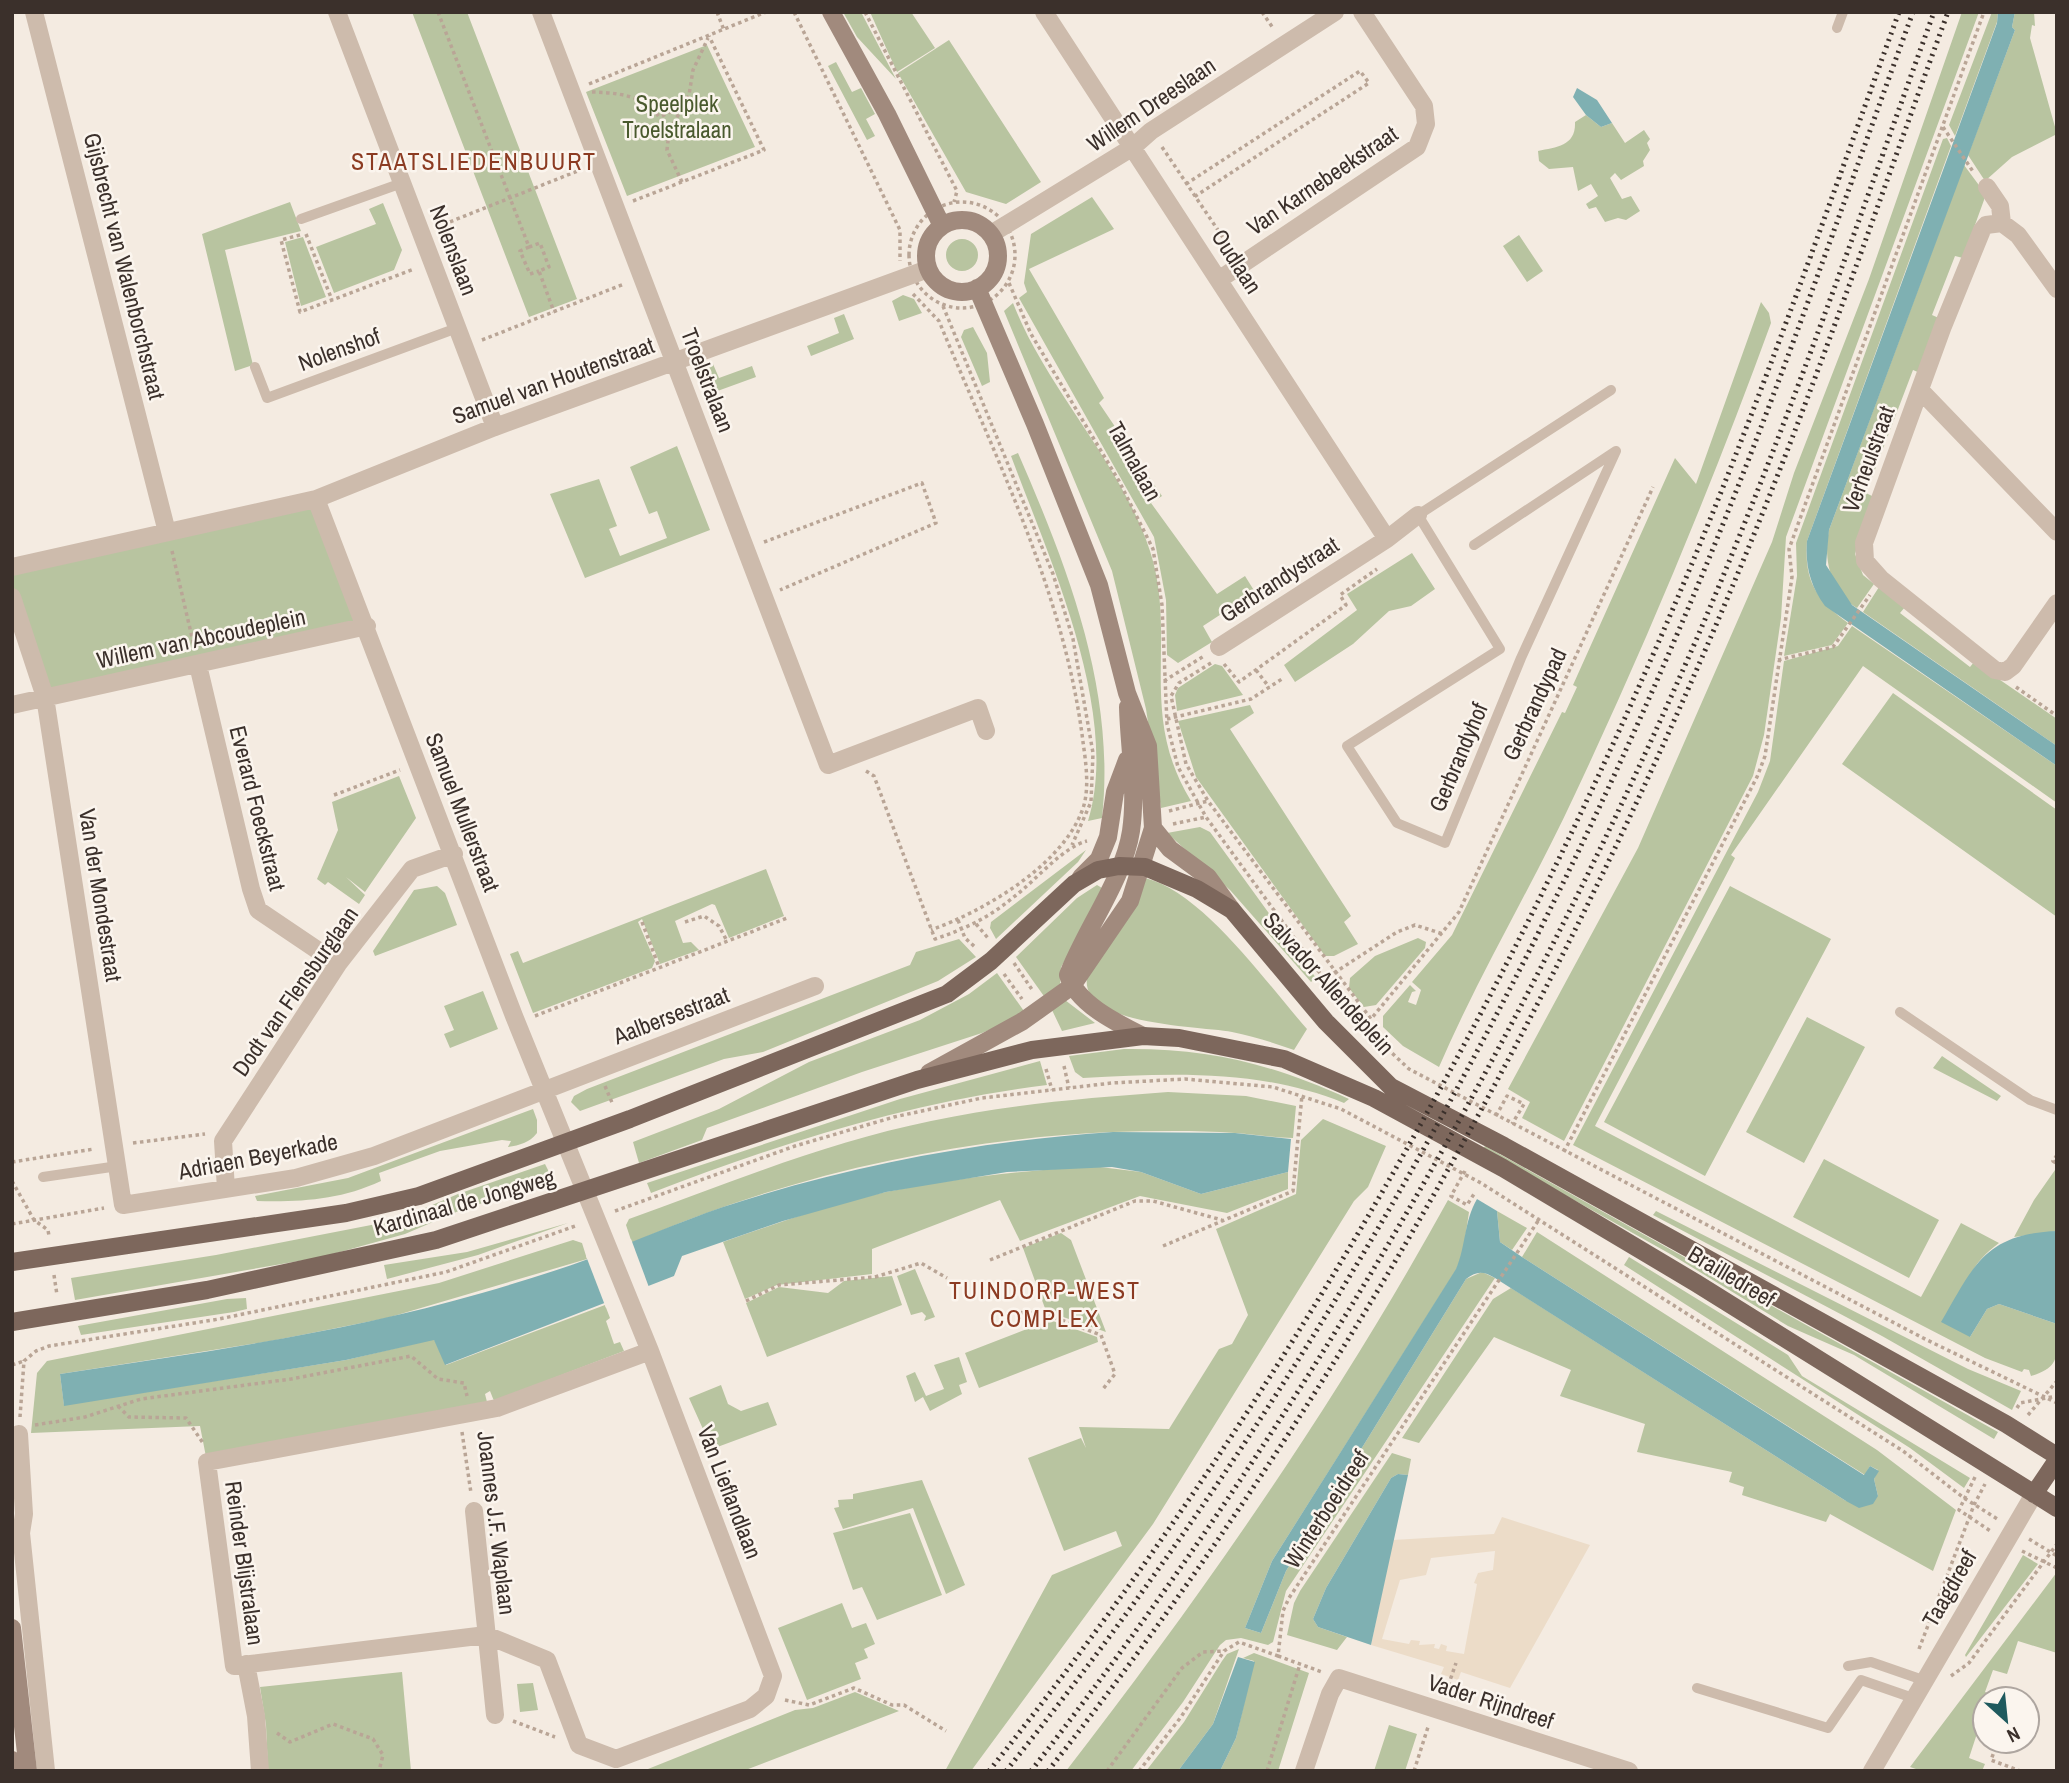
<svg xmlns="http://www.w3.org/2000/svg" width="2069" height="1783" viewBox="0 0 2069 1783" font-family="'Archivo Narrow',sans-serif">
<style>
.green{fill:#b8c4a0}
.plaza{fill:#ecdcc8;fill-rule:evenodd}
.water{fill:#7fb0b2}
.pier{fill:#f4ebe1}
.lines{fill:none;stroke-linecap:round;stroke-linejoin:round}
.path{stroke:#b9a596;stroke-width:3.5;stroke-dasharray:3.5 3.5;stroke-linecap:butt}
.lane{stroke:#cdbbac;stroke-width:10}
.street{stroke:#cdbbac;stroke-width:18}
.secondary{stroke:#a18a7d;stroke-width:18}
.primary{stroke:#7d675c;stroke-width:18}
.rail{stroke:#3b302b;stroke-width:5;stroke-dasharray:2 5;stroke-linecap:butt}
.labels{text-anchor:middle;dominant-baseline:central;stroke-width:5;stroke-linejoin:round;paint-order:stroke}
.park-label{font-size:23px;fill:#4a5a2e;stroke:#fbf5ee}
.street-label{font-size:23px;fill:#3b302b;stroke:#fbf5ee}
.neighbourhood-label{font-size:24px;letter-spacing:2px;fill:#8c3b22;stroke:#fbf5ee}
</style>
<rect width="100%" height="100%" fill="#f4ebe1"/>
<path class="green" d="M412 12H467L577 299 529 317Z
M843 12H861L896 79 857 37Z
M870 12H911L935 48 897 72Z
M1962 12H1979L1786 537 1781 618 1764 735 1753 776 1564 1141 1522 1118 1530 1102 1508 1089 1638 848 1772 542 1794 473 1869 279Z
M1992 12H1998L1997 22 1955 136 1949 125Z
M2015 12H2034L2035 26 2032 25 2030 38 2057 134 2012 157 1985 181 1968 155 2015 30 2012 27Z
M949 40 1041 182 1006 204 966 192 898 73Z
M707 45 755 147 627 196 586 92Z
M836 62 852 92 861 88 875 114 866 119 875 136 867 140 828 66Z
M1586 115 1601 127 1612 123 1625 143 1644 130 1650 139 1647 143 1650 150 1643 161 1644 166 1621 180 1615 173 1610 178 1622 199 1631 196 1640 211 1626 220 1618 218 1605 222 1596 207 1589 209 1586 204 1598 196 1591 184 1578 191 1573 167 1549 169 1539 161 1538 151C1557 147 1576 146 1575 122Z
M1947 138 1951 146 1807 541C1804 581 1816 599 1848 623L1832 645 1784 656 1797 576 1796 543 1943 139Z
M1964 165 1984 192V200L1963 258 1955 256 1932 315 1941 319 1920 373 1913 370 1866 493 1874 497 1855 554 1863 575 1874 584 1857 608C1830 592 1823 558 1829 530Z
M1092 197 1114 229 1029 269 1104 398 1099 403 1162 496 1151 503 1217 594 1245 576 1255 592 1203 626 1212 642 1178 663 1167 655 1166 600 1154 537 1019 298 1027 292 1024 283 1031 234Z
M290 202 301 231 225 250 253 365 235 371 202 234Z
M383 203 402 250 394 270 334 293 316 247 376 224 369 209Z
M1519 235 1543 271 1527 282 1503 246Z
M303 237 326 297 301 306 285 242Z
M946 255a16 16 0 1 1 32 0a16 16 0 1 1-32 0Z
M903 295 914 299 922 313 899 321 892 301Z
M1761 302 1769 313 1771 323C1713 482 1648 639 1576 792 1533 885 1479 974 1439 1067L1403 1046 1383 1027V1016L1410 985 1416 991 1412 992 1408 1002 1416 1005 1421 990 1412 982 1452 935 1562 712 1565 713 1577 687 1573 685 1675 458 1696 484Z
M1013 303C1047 390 1121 462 1150 551 1178 638 1137 713 1191 801L1161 808 1146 709 1112 571 1004 311Z
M844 314 854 339 811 356 807 346 839 333 834 318Z
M973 327 987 353 990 382 982 386 961 337 964 330Z
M713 364 719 378 752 366 756 377 712 393 703 368Z
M677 446 710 530 585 578 550 494 599 479 617 526 609 529 620 556 667 538 657 511 649 514 630 467Z
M1018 453C1068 568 1116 690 1102 818L1088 821C1121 713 1049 558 1011 456Z
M316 499 367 626 45 697 12 597V567Z
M1412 553 1435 589 1411 606 1389 611 1353 644 1295 682 1284 665 1357 610 1347 594Z
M1879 587 1905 607 1900 613 1970 667 1974 662 2057 719V746L1863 612Z
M1852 626 2057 766V803L1863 666 1731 855 1735 858 1595 1126 1921 1297 1961 1223 1999 1243C1958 1274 1968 1290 1970 1337L1987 1309 1999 1304 2057 1324C2057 1353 2062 1367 2031 1376L2029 1370 2024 1369 2022 1372 1985 1358 1573 1145 1758 792 1770 761 1784 661 1838 646Z
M1215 664 1222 666 1243 695 1177 711 1175 695 1178 688Z
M1893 693 2057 810V917L1842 764Z
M1250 705 1254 713 1230 729 1351 916 1344 922 1358 944 1334 956H1325L1196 777 1178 721Z
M399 776 416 818 365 892 346 877 365 895 359 904 328 882 325 885 317 879 338 830 332 802Z
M1200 827 1210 832 1316 978 1311 982 1230 890 1167 833Z
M1086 850 1078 862 996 939 990 928 991 922Z
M766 869 784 916 729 938 715 905 712 904 675 921 683 943 691 942 699 950 660 964 642 919 638 922 655 961 652 968 533 1013 510 954 518 951 523 963Z
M1145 878C1203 892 1267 984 1307 1029L1294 1050C1274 1043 1253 1036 1232 1032 1201 1026 1080 1026 1087 978L1132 913Z
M1097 885 1102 888 1087 925 1061 967 1060 989 1046 999 1016 957 1077 898Z
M437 886 445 893 457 925 375 956 373 951 414 890Z
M1730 886 1831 939 1705 1176 1604 1122Z
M1418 938 1426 942 1425 948 1376 1005 1364 1007 1349 988 1350 978 1375 956Z
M959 939 976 957 938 981 763 1052 724 1059 580 1111 571 1102 574 1096 587 1089 910 965 916 952Z
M997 973 1026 1014 982 1033 862 1072 707 1128 702 1140 639 1163 633 1142 719 1109 809 1062 920 1020 969 994Z
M483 991 498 1029 450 1048 444 1034 454 1030 444 1006Z
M1065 1000 1095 1023 1062 1031 1052 1010Z
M1807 1017 1865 1047 1804 1163 1746 1132Z
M1124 1049C1209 1048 1272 1064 1349 1099L1344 1103C1259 1069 1174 1073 1083 1078L1075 1072 1069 1056Z
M1942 1056 2001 1096 1997 1101 1933 1068Z
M1040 1061 1047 1085C910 1102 780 1143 651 1193L647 1183 900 1099Z
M1168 1092 1246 1096 1296 1106 1293 1138C1274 1138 1255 1134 1235 1133 1195 1130 1153 1131 1112 1132 949 1139 782 1177 632 1243L626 1225 629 1219C728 1183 828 1142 931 1121 1010 1104 1088 1098 1168 1092Z
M533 1109 537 1120V1133C529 1143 520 1145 508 1147L511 1141 502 1140 440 1151 379 1173 381 1181C340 1200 302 1202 257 1201L255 1196 348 1178Z
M1323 1119 1386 1146 1368 1187 1354 1201 1153 1524 971 1771H945L1052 1575 1122 1546 1116 1531 1064 1551 1028 1458 1081 1438 1086 1448 1079 1427 1169 1429 1219 1349 1232 1344 1248 1315 1216 1229 1296 1194 1301 1140Z
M1485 1146 1998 1432 1994 1439 1854 1355 1788 1326 1672 1255 1483 1149Z
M1824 1159 1939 1220 1909 1278 1793 1217Z
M545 1164 549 1172 529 1188 461 1210 405 1234 322 1257 75 1300 71 1278 216 1255 397 1220 458 1194Z
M1092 1166 1141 1172 1201 1194 1288 1172V1189L1227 1213 1140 1196 1020 1241 1000 1200 872 1249V1274L777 1285 745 1299 723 1242C777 1223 831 1204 886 1192 954 1178 1023 1171 1092 1166Z
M2055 1170 2057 1231 2014 1237 2034 1200Z
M1448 1200 1469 1212 1463 1253 1456 1270 1272 1561 1245 1628 1261 1633 1286 1571 1466 1279 1482 1272 1495 1278 1286 1591 1273 1642 1268 1645 1241 1638 1226 1640 1220 1645 1183 1702 1131 1771H1066C1206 1590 1338 1400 1448 1200Z
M1497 1211 1527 1228 1512 1250 1500 1242Z
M1656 1211 1968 1369 2021 1391 2012 1410 1882 1336 1653 1215Z
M568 1223 478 1255 387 1279 384 1265 467 1252Z
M1537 1232 1877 1450 1956 1510 1933 1571 1830 1514 1826 1522 1742 1495 1744 1487 1729 1482 1732 1472 1637 1452 1645 1424 1560 1396 1571 1370 1494 1337 1419 1443 1402 1438 1493 1299 1511 1288 1846 1501 1878 1496 1874 1479 1878 1470 1870 1466 1865 1475 1522 1257Z
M1061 1233 1071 1240 1106 1332 1046 1311 1023 1248Z
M573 1240 582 1243 587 1259 387 1318 271 1341 60 1374 64 1405 346 1360 434 1339 446 1365 605 1305 610 1318 606 1321 614 1344 620 1342 624 1351 494 1401 490 1391 485 1394 487 1402 207 1462 200 1426 31 1433 37 1373 47 1361 439 1283Z
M1629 1257 1788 1355 1802 1376 1970 1478 1964 1488 1910 1448 1624 1265Z
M915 1269 935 1317 924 1321 926 1316 922 1312 911 1315 897 1276Z
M892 1276 902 1305 767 1357 746 1303 779 1287 828 1293 844 1281Z
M246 1298 247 1309 234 1312 81 1335 78 1326 227 1299Z
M1050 1320 1097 1337 1098 1342 979 1388 965 1353Z
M959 1357 967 1382 959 1385 962 1394 930 1411 923 1397 915 1402 906 1376 915 1372 926 1396 944 1389 934 1365Z
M721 1385 728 1404 741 1411 768 1402 777 1425 712 1449 689 1398Z
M1392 1453 1411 1459 1408 1475 1398 1474 1391 1478 1326 1588 1313 1619 1318 1627 1347 1637 1337 1650 1287 1635 1294 1603 1300 1591Z
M922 1480 965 1585 946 1594 913 1508 843 1529 834 1508 839 1507 838 1500 853 1499V1494Z
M910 1513 942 1595 877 1620 862 1587 853 1590 833 1533Z
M2023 1555 2038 1564 1966 1657 1965 1655Z
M2057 1572V1653L2018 1641 2007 1674 1993 1670 1985 1692 1990 1694 1985 1699V1709L1969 1758 1985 1764 1982 1771H1922L1910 1767Z
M842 1603 852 1628 866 1623 875 1644 864 1649 868 1658 855 1663 861 1679 807 1700 778 1628Z
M1239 1649 1213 1724 1178 1771H1146L1184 1722 1222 1661 1227 1654Z
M1254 1653 1309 1673 1278 1771H1220L1236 1738 1254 1661 1243 1658Z
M402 1672 411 1771H268L266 1725 260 1687Z
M533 1683 538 1710 520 1712 517 1684Z
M855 1692 899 1711 743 1771H643L795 1710 813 1708Z
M1389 1725 1417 1734 1405 1771H1374Z"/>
<path class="plaza" d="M1502 1517 1590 1545 1510 1688 1461 1672 1458 1680 1441 1674 1444 1667 1371 1645 1393 1540 1494 1534ZM1495 1551 1493 1570 1478 1573 1474 1583 1477 1584 1464 1654 1446 1651 1447 1646 1441 1644 1439 1649 1434 1648 1435 1644 1419 1645 1420 1641 1411 1640 1409 1644 1382 1639 1400 1580 1426 1575 1431 1558Z"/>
<path class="water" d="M1998 12H2015L2012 27 2015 30 1829 530 1826 565 1852 605 2057 746V766L1825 606C1810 586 1805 565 1807 541L1997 23Z
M1577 88 1597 100 1612 123 1601 127 1586 115 1573 97Z
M1113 1132 1235 1133 1291 1139 1288 1172 1201 1194 1141 1172 1112 1167 1007 1172 886 1192 783 1221 682 1256 674 1276 445 1365 434 1340 346 1360 64 1406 60 1374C202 1352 344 1333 482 1293 519 1282 556 1271 591 1258 636 1241 679 1222 723 1207 851 1165 979 1141 1113 1132Z
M1477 1199 1497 1211 1500 1242 1522 1257 1864 1475 1870 1466 1879 1471 1874 1479 1878 1496 1873 1504 1859 1508 1846 1501 1495 1278C1483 1271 1477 1271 1466 1279L1286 1571 1261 1633 1245 1628 1272 1561 1456 1269C1466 1246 1464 1221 1477 1199Z
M2057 1231V1324L1999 1304 1987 1309 1970 1337 1941 1322C1974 1266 1984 1234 2057 1231Z
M1398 1474 1408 1475 1371 1645 1318 1627 1313 1619 1326 1588 1391 1478Z
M1238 1657 1255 1662 1236 1738 1220 1771H1178L1213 1724Z"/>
<path class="pier" d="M631 1239 650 1290 606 1308 586 1256Z"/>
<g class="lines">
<path class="path" d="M438 12 529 247 540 243 549 267 539 271 554 312
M717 12 724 30
M794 12 900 230V261
M865 12 957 191 954 202
M1262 12 1273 28
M589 84 766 12
M592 92C628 93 656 98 668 136
M662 116 679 108
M1943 127 1974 173
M1162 147 1230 248
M682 182 667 150 669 132 689 95 693 70 708 38
M1186 184 1360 71 1369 83 1194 197
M633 201 764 150 709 36
M909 255a53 53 0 1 1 106 0a53 53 0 1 1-106 0Z
M437 227 580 170
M306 234 332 300
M300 235 281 240 300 312 414 269
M529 247 520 251 530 274 539 271
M1009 283 1031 334 1119 481 1153 549 1162 605 1167 724 1178 767 1206 817 1325 980 1362 1025 1409 1069 1927 1340 2057 1403
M913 294 939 321C995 457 1065 594 1083 742 1086 763 1090 791 1082 811 1061 866 984 911 931 930
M943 306 1053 574 1073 639 1093 753 1091 802 1072 845
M482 340 624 284
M764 542 922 483 936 523 780 590
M172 551 194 646
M1778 660 1833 647 1870 595
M1211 663 1179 683 1171 696 1186 764 1208 801 1371 1019 1459 912 1653 487
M1224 664 1239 682 1346 605 1340 595 1377 569
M1256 670 1269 687
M1164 681 1204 656
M2016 687 2057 716
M1167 719 1251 699 1282 679
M866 771 874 776 935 939C965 929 990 917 1015 896 1036 880 1063 847 1087 841
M334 795 400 770
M1169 811 1208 801
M1173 824 1206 817
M958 920 965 938 975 947
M642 922 659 967
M685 922 704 916 719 926 727 941
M976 924 988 938
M1014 963 1033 991
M1334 973 1397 932 1415 925 1443 934
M1004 974 1022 999
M535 1016 787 918
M1064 1066 1069 1088
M1046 1069 1052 1090
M605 1086 613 1105
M1496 1116 1507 1096 1524 1104 1512 1124
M133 1143 205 1134
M1564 1152 1757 777 1765 756 1792 577 1789 549 1984 12
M2057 1155 2053 1161 2057 1164
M12 1162 94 1149
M1465 1171 1451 1196 1467 1205 1474 1194
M12 1181 34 1220 48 1230 49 1236
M615 1211 795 1146 894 1117 982 1098 1112 1083 1185 1079 1273 1087 1341 1109 1481 1183 1903 1451 1964 1498 1999 1520
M12 1224 104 1208
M1163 1246 1293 1191 1302 1095
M990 1260 1135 1201H1153L1222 1220
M54 1275 57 1295
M746 1301 779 1285 875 1277 921 1263 947 1278
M1014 1312 1046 1314 1101 1335 1115 1374 1103 1389
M12 1365 24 1361
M118 1406 129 1417 186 1418 203 1443
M2017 1408 2020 1403 2057 1396
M2028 1415 2057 1381
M20 1417 24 1361 36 1351 49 1346 219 1319 446 1272 578 1225
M35 1425 85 1417 141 1399 291 1379 411 1356 438 1379 464 1383 467 1396
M462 1432 471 1493
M1975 1477 1959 1510 1992 1532
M2029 1539 2057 1556
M2022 1551 2057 1568
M1919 1649 1974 1505 1985 1484
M1278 1656 1322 1672
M1951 1676 1969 1663 2057 1544
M1446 1692 1456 1663
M785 1700 809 1705 854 1688 892 1705H904L946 1731
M2027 1716 2032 1718
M513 1721 555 1737
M277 1733 290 1742 333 1724 373 1739 383 1755 379 1771
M1998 1741 1991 1760 2020 1771
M1107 1771 1182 1668 1203 1652 1224 1651
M1139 1771 1181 1717 1224 1651 1239 1642 1278 1656 1283 1611 1289 1598 1540 1218
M1267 1771 1300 1664
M1414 1771 1428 1727"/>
<path class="lane" d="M1837 28 1843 12
M301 219 402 183
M255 367 267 398 457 328
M1474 545 1616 451 1521 658 1445 843 1397 823 1347 746 1500 649 1418 515 1611 390
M1900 1012 2030 1100 2057 1110
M43 1177 118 1166
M1848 1666 1871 1662 1923 1680
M1697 1688 1828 1728 1861 1680 1913 1698"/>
<path class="street" d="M34 12 167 532
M337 12 495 427
M541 12 828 765 978 708 986 731
M1044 12 1387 539
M1987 187 2000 206 2002 223
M2002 223 1986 225 1982 230 1943 326 1864 543 1865 561 1881 579 1995 670 2005 672 2013 666 2057 603
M2002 223 2018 235 2057 289
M991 234 1133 147 1151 131 1335 12
M1220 279 1417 147 1426 124 1424 106 1362 12
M1920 390 2057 532
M316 499 514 1016 650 1351 773 1676 766 1696 750 1709 616 1759
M12 567 316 499 495 427 928 269
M12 597 45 697 123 1205 296 1178 374 1156 815 986
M1219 647 1387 539 1418 515
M198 665 251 889 258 910 338 964
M12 705 367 626
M226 1189 223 1141 338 964 412 869 454 854
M19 1434 24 1514 21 1533 46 1771
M474 1511 495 1715
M246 1664 256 1716 260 1771
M616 1759 579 1745 547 1660 486 1635 234 1666 207 1462 497 1408 650 1351
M1304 1771 1330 1694 1339 1678 1629 1771
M1872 1771 2034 1494"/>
<path class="secondary" d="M831 12 887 114 942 226
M926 256a36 36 0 1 1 72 0a36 36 0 1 1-72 0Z
M977 288 1035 424 1099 585 1127 693 1148 746 1153 828 1170 849 1208 877 1232 910
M1128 707C1129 747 1137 791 1131 831 1124 878 1085 930 1068 975 1077 1004 1117 1023 1143 1036
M1081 877 1099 859 1108 837 1115 792 1127 760
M929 1073 1023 1021 1072 986 1130 901 1153 828
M12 1628 28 1771
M12 1760 13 1771"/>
<path class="primary" d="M12 1262 346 1213 419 1196 630 1119 947 994 991 961 1074 884 1098 870 1119 866 1145 867 1197 889 1232 910 1326 1022 1391 1087 1504 1146 2006 1424 2057 1456
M12 1322 207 1290 436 1240 917 1080 1032 1050 1143 1036 1179 1038 1284 1059 1374 1098 1503 1168 1696 1283 2057 1508
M2034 1494 2057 1460"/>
<path class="rail" d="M989 1771C1257 1434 1475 1060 1648 666 1743 452 1819 232 1899 12
M1006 1771C1291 1416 1519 1011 1695 592 1775 402 1842 206 1913 12
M1031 1771C1301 1423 1521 1042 1697 638 1785 433 1858 222 1934 12
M1048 1771C1334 1407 1560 999 1738 573 1815 389 1879 200 1948 12"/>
</g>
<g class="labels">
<g class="park-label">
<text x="677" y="103">Speelplek<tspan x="677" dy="26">Troelstralaan</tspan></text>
</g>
<g class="street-label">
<text transform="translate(1151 104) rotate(-34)">Willem Dreeslaan</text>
<text transform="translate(1322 180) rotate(-34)">Van Karnebeekstraat</text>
<text transform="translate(454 250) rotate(69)">Nolenslaan</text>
<text transform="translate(1237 261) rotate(57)">Oudlaan</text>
<text transform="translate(125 266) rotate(76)">Gijsbrecht van Walenborchstraat</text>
<text transform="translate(339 349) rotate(-20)">Nolenshof</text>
<text transform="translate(553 380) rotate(-20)">Samuel van Houtenstraat</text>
<text transform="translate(708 380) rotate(69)">Troelstralaan</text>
<text transform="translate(1868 459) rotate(-70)">Verheulstraat</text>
<text transform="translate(1135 461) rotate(61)">Talmalaan</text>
<text transform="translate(1279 579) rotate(-33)">Gerbrandystraat</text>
<text transform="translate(201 638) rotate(-12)">Willem van Abcoudeplein</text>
<text transform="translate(1534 704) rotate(-65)">Gerbrandypad</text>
<text transform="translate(1458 757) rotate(-67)">Gerbrandyhof</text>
<text transform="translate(258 808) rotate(76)">Everard Foeckstraat</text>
<text transform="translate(463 812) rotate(69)">Samuel Mullerstraat</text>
<text transform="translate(101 895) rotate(81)">Van der Mondestraat</text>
<text transform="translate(1329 983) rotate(48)">Salvador Allendeplein</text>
<text transform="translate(295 991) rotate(-55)">Dodt van Flensburglaan</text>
<text transform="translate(671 1015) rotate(-21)">Aalbersestraat</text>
<text transform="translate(258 1156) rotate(-11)">Adriaen Beyerkade</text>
<text transform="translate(464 1202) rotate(-16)">Kardinaal de Jongweg</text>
<text transform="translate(1732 1276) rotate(31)">Brailledreef</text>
<text transform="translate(730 1492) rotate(69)">Van Lieflandlaan</text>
<text transform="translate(1326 1509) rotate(-57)">Winterboeidreef</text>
<text transform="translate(497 1523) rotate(83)">Joannes J.F. Waplaan</text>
<text transform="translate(245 1563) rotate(82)">Reinder Blijstralaan</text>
<text transform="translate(1949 1588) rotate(-60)">Taagdreef</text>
<text transform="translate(1491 1701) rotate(18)">Vader Rijndreef</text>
</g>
<g class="neighbourhood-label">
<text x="474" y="161">STAATSLIEDENBUURT</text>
<text x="1045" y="1290">TUINDORP-WEST<tspan x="1045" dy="28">COMPLEX</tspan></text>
</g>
</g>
<rect width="2069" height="1783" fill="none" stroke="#3b302b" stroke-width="28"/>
<g transform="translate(2006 1720) rotate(153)"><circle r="33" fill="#fbf5ee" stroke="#aea6a0" stroke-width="2"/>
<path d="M0-5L12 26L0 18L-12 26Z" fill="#1f5a5e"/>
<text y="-10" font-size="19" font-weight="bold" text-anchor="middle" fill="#3b302b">N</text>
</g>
</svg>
